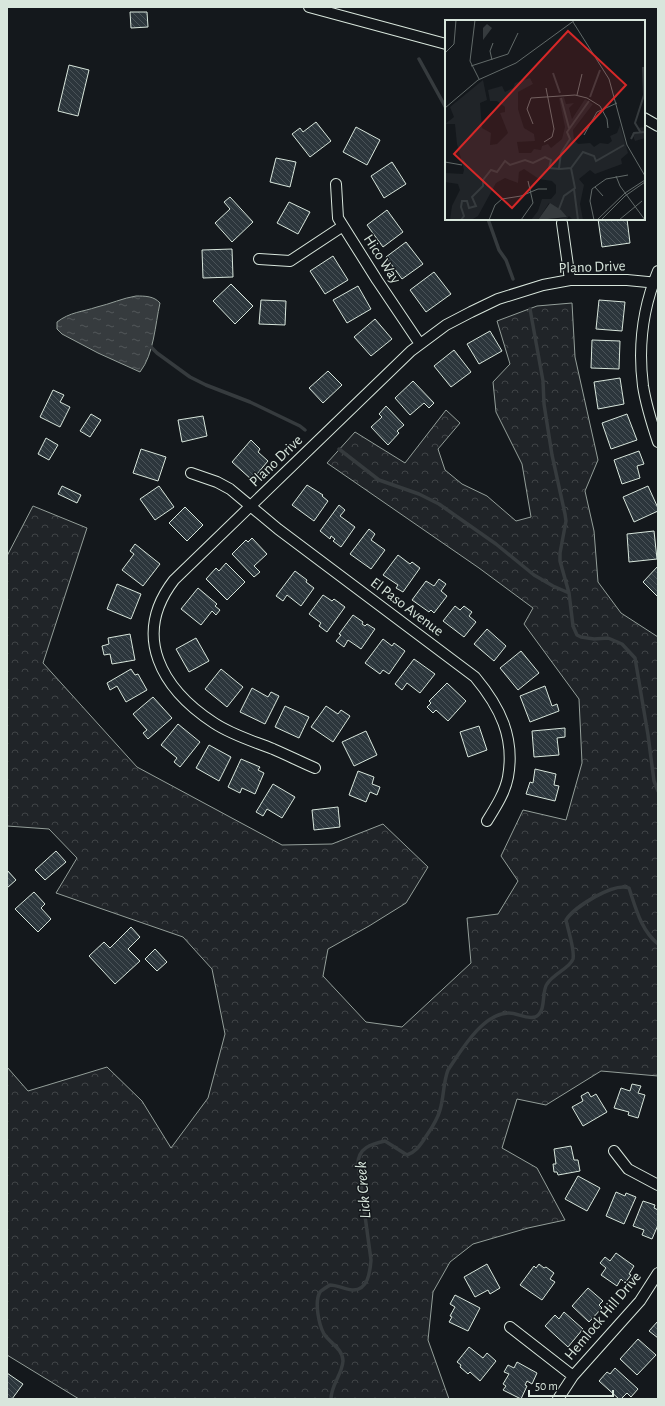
<svg xmlns="http://www.w3.org/2000/svg" width="665" height="1406" viewBox="0 0 665 1406" font-family="'Alegreya Sans',sans-serif">
<style>
.forest{fill:url(#forest-crowns);stroke:#939e99}
.water{fill:url(#water-ripples);stroke:#939e99}
.lines{fill:none;stroke-linecap:round;stroke-linejoin:round}
.stream{stroke:#363b3e;stroke-width:3.5}
.building{fill:url(#building-back-hatch);stroke:#d8e6dc}
.street-casing{stroke:#d8e6dc;stroke-width:12}
.street{stroke:#14181c;stroke-width:10}
.labels{text-anchor:middle;dominant-baseline:central;stroke-width:3;stroke-linejoin:round;paint-order:stroke}
.street-label{font-size:15px;fill:#d8e6dc;stroke:#14181c}
.water-label{font-size:16px;font-style:italic;fill:#d8e6dc;stroke:#14181c}
.inset-river{fill:none;stroke:#363b3e;stroke-width:2}
.inset-road{fill:none;stroke:#626a69;stroke-width:1}
.view{fill:#d62828;fill-opacity:0.15;stroke:#d62828;stroke-width:2}
.inset-edge{fill:none;stroke:#d8e6dc;stroke-width:2}
</style>
<defs>
<pattern id="forest-crowns" width="20" height="18" patternUnits="userSpaceOnUse"><rect width="20" height="18" fill="#202428"/><path d="M2 6a3 3 0 1 1 6 0M12 15a3 3 0 1 1 6 0" fill="none" stroke="#404447"/></pattern>
<pattern id="water-ripples" width="26" height="14" patternUnits="userSpaceOnUse"><rect width="26" height="14" fill="#363b3e"/><path d="M2 4q2-2 4 0t4 0M15 11q2-2 4 0t4 0" fill="none" stroke="#525759"/></pattern>
<pattern id="building-back-hatch" width="6" height="6" patternUnits="userSpaceOnUse"><rect width="6" height="6" fill="#2c363c"/><path d="M-1 5l2 2M0 0l6 6M5-1l2 2" fill="none" stroke="#4a5358"/></pattern>
</defs>
<rect width="100%" height="100%" fill="#14181c"/>
<path class="forest" d="M572 303 575 357 598 460 585 491 594 531 598 582 621 613 658 637V1076L601 1071 546 1105 517 1099 502 1148 537 1168 565 1220 528 1228 473 1244 450 1262 433 1292 428 1340 449 1399H79L7 1355V1067L28 1091 107 1067 142 1101 171 1148 208 1098 225 1034 212 969 183 937 56 893 77 858 49 829 7 826V556L33 506 87 528 43 663 137 767 282 845 332 844 383 824 428 867 406 903 369 926 328 949 323 976 366 1022 402 1027 471 963 467 918 498 914 518 881 501 856 523 810 566 820 582 763 579 699 524 624 533 608 479 568 327 463 355 432 405 463 446 410 460 423 438 449 445 470 462 484 487 496 516 521 531 517 522 464 496 412 493 382 510 364 497 321 537 306Z"/>
<path class="water" d="M136 296C145 296 154 296 160 303 155 325 154 354 140 372L98 353 62 334 57 329V322C70 312 82 312 97 307 110 304 123 298 136 296Z"/>
<g class="lines">
<path class="stream" d="M419 59 446 108
M488 219 499 250 506 260 513 279
M530 309 543 381 544 404 552 455 565 514 566 521 560 553V561L569 593 573 626 577 635 581 637 594 639 608 638 622 644 635 658 648 735 654 781 658 791
M148 344 157 353 190 377 206 385 250 402 300 426 305 430
M339 449 379 480 419 494 439 504 496 544 534 575 553 586 569 593
M331 1399C331 1385 342 1375 343 1361 343 1349 330 1343 324 1334 319 1325 314 1302 320 1292 322 1290 327 1287 330 1285 337 1285 344 1289 352 1290 368 1291 370 1272 371 1260L358 1164C358 1148 371 1144 385 1141L407 1155C416 1152 420 1145 425 1138 431 1129 437 1121 440 1110 444 1097 443 1083 448 1070 461 1051 482 1014 508 1013 516 1012 526 1020 535 1017 547 1012 541 992 547 984 553 974 570 968 573 959 575 950 568 930 566 920 574 907 614 882 629 888 636 909 641 930 658 944"/>
</g>
<path class="building" d="M130 12H147L148 27 131 28Z
M69 65 89 70 78 116 58 111Z
M316 122 331 141 310 157 292 134 300 128 303 132Z
M356 127 380 140 367 165 343 152Z
M276 158 296 162 290 187 270 182Z
M392 162 406 184 384 198 371 176Z
M230 197 253 222 232 242 215 223 230 209 224 202Z
M289 202 310 212 298 234 277 223Z
M387 210 403 232 383 247 367 225Z
M598 219H627L630 243 602 247Z
M406 242 423 264 402 279 386 257Z
M232 249 233 277 203 278 202 250Z
M333 256 348 280 325 294 310 271Z
M434 272 451 294 426 312 410 290Z
M231 284 253 306 235 324 213 301Z
M358 286 371 309 347 323 333 300Z
M261 300 286 301 285 325 259 324Z
M599 300 625 302 622 331 596 329Z
M375 319 392 339 371 356 354 337Z
M490 331 502 351 479 364 467 344Z
M592 340 620 341 619 369 591 368Z
M454 350 471 372 451 387 434 366Z
M328 371 342 385 323 403 309 388Z
M620 378 624 404 598 409 594 382Z
M413 381 434 403 429 408 424 403 410 415 395 398Z
M53 390 64 395 60 402 70 407 60 427 40 417Z
M386 406 404 425 397 431 399 433 388 445 371 427 382 417 379 414Z
M91 414 101 420 90 437 80 431Z
M627 414 637 440 611 449 602 423Z
M203 416 207 436 182 442 178 420Z
M46 438 58 445 49 460 38 454Z
M251 440 260 449 258 452 268 461 252 480 232 462Z
M141 449 166 457 158 481 133 473Z
M639 451 644 464 637 466 640 478 622 484 614 460Z
M307 485 323 495 322 496 328 501 314 521 292 505Z
M62 486 81 495 77 503 58 494Z
M159 486 174 507 155 520 140 499Z
M648 486 658 508V511L634 522 623 497Z
M339 505 345 510 340 516 355 527 341 547 333 541 335 539 331 536 330 539 320 531Z
M185 507 203 525 187 541 169 523Z
M369 529 375 534 371 540 385 550 371 569 350 554Z
M654 531 657 559 629 562 627 534Z
M252 538 267 554 254 566 260 572 254 577 232 554 246 540 248 542Z
M135 544 160 564 143 586 122 570 134 554 130 551Z
M398 555 410 564 412 562 420 568 403 592 396 588 398 585 383 575Z
M226 563 245 582 227 600 206 579 216 568 219 571Z
M658 566V597L643 582Z
M295 571 307 580 306 582 314 588 301 606 287 595 283 601 276 596Z
M439 579 446 584 441 591 447 596 434 613 431 610 429 612 412 600 426 581 434 586Z
M117 584 141 594 131 619 107 609Z
M198 588 217 604 215 606 220 610 216 615 212 611 201 625 181 609Z
M323 595 332 601 334 599 345 607 327 632 319 626 321 623 309 614Z
M455 606 460 610 464 606 472 612 469 616 476 622 464 637 443 621Z
M353 615 363 622 362 624 365 626 367 624 375 629 361 649 348 640 344 647 336 641 341 635 339 634Z
M487 629 506 646 494 661 474 644Z
M130 634 135 660 112 664 110 654 104 655 102 646 109 644 108 638Z
M196 638 209 661 189 672 176 649Z
M383 639 392 646 394 643 405 651 389 674 383 670 380 674 365 663Z
M521 651 539 673 518 690 500 668Z
M414 659 435 674 420 693 407 683 402 690 395 684Z
M131 669 135 675 138 674 147 690 126 702 117 686 110 690 107 683Z
M221 669 243 687 227 707 205 689Z
M447 683 466 701 448 721 436 710 433 713 427 707 431 703 429 701Z
M545 686 552 706 557 704 559 711 530 722 520 696Z
M252 688 268 697 271 692 279 696 265 724 240 712Z
M153 697 172 718 148 739 143 733 147 730 133 714Z
M285 706 309 717 299 738 275 727Z
M326 706 338 714 341 710 350 716 333 742 311 727Z
M178 724 200 742 180 767 174 762 177 758 161 745Z
M479 726 487 750 468 757 460 732Z
M565 728V737L557 738 559 755 534 757 532 731Z
M366 731 377 755 354 766 342 742Z
M209 745 231 757 219 781 196 768Z
M241 759 260 767 258 770 264 773 255 794 242 788 240 793 228 787Z
M535 769 556 774 554 785 559 786 555 801 526 794 530 782 533 783Z
M358 771 374 777 372 784 380 787 377 795 370 792 366 802 349 795Z
M273 784 295 797 282 818 267 809 263 816 256 812Z
M338 807 340 827 314 830 312 810Z
M56 851 66 862 45 880 35 870Z
M7 870 16 880 7 888Z
M34 892 45 904 41 908 51 919 38 932 15 909Z
M131 927 140 937 128 949 140 961 115 984 89 956 104 942 110 948Z
M155 949 167 962 157 971 145 959Z
M632 1084 641 1086 638 1093 645 1095 638 1118 628 1115 629 1112 614 1108 621 1088 630 1091Z
M588 1092 591 1097 596 1094 607 1112 583 1126 572 1107 583 1101 581 1096Z
M571 1146 574 1160H578L580 1171 558 1175 557 1172H554L553 1164H556L554 1149Z
M578 1176 600 1188 587 1211 565 1199Z
M616 1192 625 1196 626 1193 636 1197 624 1224 606 1216Z
M643 1201 655 1205 654 1208 658 1210V1225L652 1239 642 1235 644 1230 633 1226Z
M616 1253 634 1266 629 1274 631 1275 625 1283 621 1279 617 1286 601 1275 606 1268 600 1263 605 1257 610 1261Z
M487 1264 500 1288 490 1294 488 1290 475 1297 464 1277Z
M539 1264 544 1268 546 1267 554 1273 550 1279 555 1282 542 1300 520 1285 534 1266 536 1268Z
M588 1288 603 1301 599 1305 602 1308 589 1322 572 1306Z
M455 1295 480 1308 468 1331 449 1322 452 1317 450 1316 455 1307 450 1304Z
M564 1312 583 1329 568 1347 545 1326 555 1315 559 1319Z
M658 1321V1338L649 1331Z
M638 1339 656 1355 637 1375 620 1359Z
M469 1347 483 1358 487 1353 496 1361 480 1381 470 1372 468 1374 460 1367 461 1365 457 1362Z
M517 1362 537 1373 532 1384 527 1381 525 1385 527 1386 521 1399 503 1390 506 1386 503 1384 509 1374 504 1372 508 1365 514 1368Z
M615 1368 638 1389 631 1397 627 1393 621 1399H619L599 1381 607 1372 610 1374Z
M7 1373 23 1384 12 1399H7Z"/>
<g class="lines">
<g class="street-casing">
<path id="street" d="M309 7 446 44
M644 118 658 126
M336 184 338 218 377 280 420 344
M562 223 570 280
M259 259 290 261 343 226
M658 271C643 307 638 347 643 386 646 405 652 424 658 442
M191 473 217 482 230 489 278 529 475 677C500 707 515 737 508 777 505 793 495 808 487 821
M315 768C301 762 287 755 273 749 253 741 232 735 214 723 162 689 131 636 174 580L411 351 446 325 471 312 498 299 543 285 570 280H627L658 283
M614 1151 628 1169 658 1185
M510 1327 573 1376
M558 1399 573 1376 640 1301 658 1273"/>
</g>
<use href="#street" class="street"/>
</g>
<g class="labels">
<g class="street-label">
<text transform="translate(382 259) rotate(57)">Hico Way</text>
<text transform="translate(592 267) rotate(-2)">Plano Drive</text>
<text transform="translate(276 461) rotate(-44)">Plano Drive</text>
<text transform="translate(407 607) rotate(37)">El Paso Avenue</text>
<text transform="translate(603 1316) rotate(-50)">Hemlock Hill Drive</text>
</g>
<g class="water-label">
<text transform="translate(363 1190) rotate(-95)">Lick Creek</text>
</g>
</g>
<g transform="translate(445 20)">
<rect width="200" height="200" fill="#14181c"/>
<path d="M85 58 88 64 73 72V89L79 108 89 114 90 121 72 122 74 133H86L89 129 96 130 97 126 103 124 106 128 117 119 120 107 114 78 119 77 121 84 129 83 124 88 127 99 140 79 148 84 128 110 129 120 133 124 145 123 149 127 155 123 163 124 167 121 165 116 172 113 175 105 183 133 176 139 177 144 150 154 145 150 134 159 139 165 135 184 138 200H128L124 196 121 200H109L122 197 104 183 93 200H86L93 191 97 179H106L111 173V165L107 161 94 159 79 149 74 152 73 163 60 158 51 163 33 196 26 200H5L7 186 15 170 13 164 0 162V153L18 154 19 150 12 124 10 104H0L9 97 5 87 38 60 42 80 35 83 37 108 46 113 45 125 52 124 63 113 55 93 60 92V87L52 81H45L43 70 57 66 60 72 68 68 70 63Z" fill="#202428"/>
<path d="M200 107V118L190 121 187 113 194 112 192 108Z" fill="#202428"/>
<path d="M42 4 47 8 38 20V8ZM105 183 116 190 122 197 93 200Z" fill="#363b3e"/>
<path class="inset-river" d="M108 53 115 73M145 77 155 50M116 78 124 108M196 113 190 103 199 75 198 47M186 119 189 113 200 112M114 148 116 133 125 119 122 112 144 81M115 149 126 148 138 132 149 136 151 141 179 125M129 169 133 200M114 189 119 176 130 168 126 148M16 200 19 196 16 187 17 181H22L24 188 31 186 27 177 38 166V160L46 150 52 152 60 141 65 145 80 140 88 143 100 137 106 140 104 148 115 149"/>
<path class="inset-road" d="M30 0 25 41 34 59M128 2 164 59 182 125 200 156M1 32 9 24 11 0M47 40 45 31 48 23M26 46 63 34 73 13M132 75 137 54M0 88 33 60 71 43 130 0M88 104 82 89 86 78 130 75 142 78 155 86 162 99 163 108M139 115 152 92 172 83M99 122 107 117 109 109 101 68M0 142 17 145M171 156 175 166 200 200M150 167 158 176M153 199 180 173 200 160M44 200 50 185 57 179 76 176 93 169H102M76 200 88 183 83 161M149 200 145 181 147 169 161 159 183 155M156 200 180 176 200 162M174 200 197 181"/>
<path class="view" d="M123 11 181 65 67 188 9 134Z"/>
<rect width="200" height="200" class="inset-edge"/>
</g>
<rect width="665" height="1406" fill="none" stroke="#d8e6dc" stroke-width="16"/>
<path d="M529 1390v6h84v-6" fill="none" stroke="#d8e6dc" stroke-width="2"/>
<text x="535" y="1390" font-size="12" fill="#d8e6dc" stroke="#14181c" stroke-width="3" paint-order="stroke">50 m</text>
</svg>
